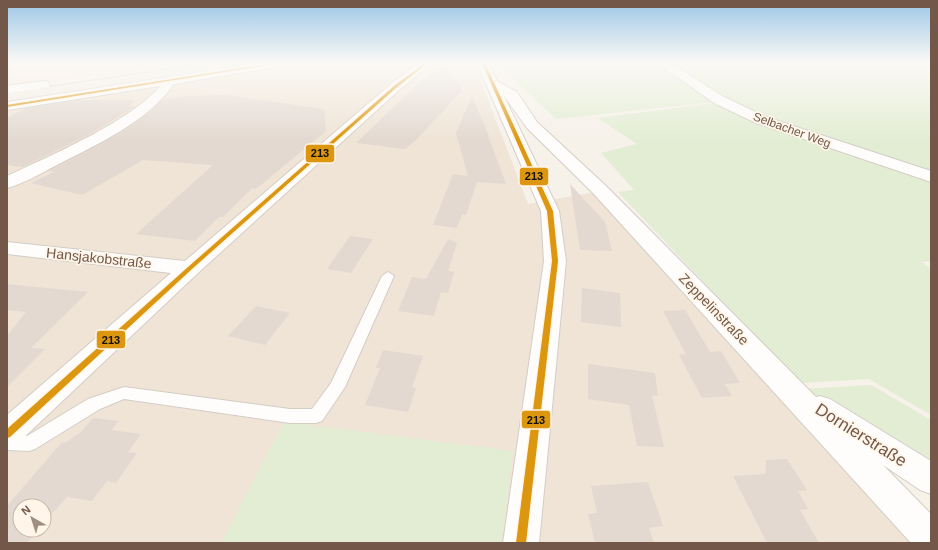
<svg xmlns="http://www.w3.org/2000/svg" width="938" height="550" viewBox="0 0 938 550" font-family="Arial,sans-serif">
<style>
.residential{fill:#efe4d6;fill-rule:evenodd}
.commercial{fill:#f6e6dc}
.green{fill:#e3edd4}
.building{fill:#e3d9d1}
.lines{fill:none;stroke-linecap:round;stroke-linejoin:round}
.lane-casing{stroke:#d4cdc6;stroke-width:2}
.street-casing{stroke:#d4cdc6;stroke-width:2}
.primary-casing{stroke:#d5ccc5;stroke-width:2}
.lane{fill:#fefdfc;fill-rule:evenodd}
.street{fill:#fefdfc;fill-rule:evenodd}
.primary{fill:#f2ede5;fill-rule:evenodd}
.bus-1-casing{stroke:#fff6e9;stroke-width:3}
.bus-1{fill:#dd960f;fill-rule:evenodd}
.labels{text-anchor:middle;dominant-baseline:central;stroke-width:3.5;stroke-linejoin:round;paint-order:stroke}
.far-street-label{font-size:12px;fill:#73584a;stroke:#fff6e9}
.street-label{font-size:14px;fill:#73584a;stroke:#fff6e9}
.near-street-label{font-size:17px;fill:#73584a;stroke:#fff6e9}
.line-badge{stroke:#fff6e9;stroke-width:1.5}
.pale-badge-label{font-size:11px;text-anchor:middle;font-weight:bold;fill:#111}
</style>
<rect width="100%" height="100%" fill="#f6f1e9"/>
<path class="residential" d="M294 63H474L528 204 596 192 699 310 917 543H7V109L128 90 145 89ZM20 506H44V530H20Z"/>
<path class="commercial" d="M7 63H165L161 68 7 87Z"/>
<path class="green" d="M496 63H654L713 102 556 119Z
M668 63H931V174L764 119 730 102Z
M715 103 744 118 931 181V261L922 262 931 269V415L869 379 799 383 618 192 634 190 601 153 637 144 598 118Z
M871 385 931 420V467L802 389Z
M284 422 513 451 502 543H221Z"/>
<path class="building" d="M442 66 461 85V92L415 141 405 149 356 143 424 78H427Z
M226 95 324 109 326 131 261 185 255 189 252 188 223 217H219L195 241 136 234 213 165 143 160 82 195 31 183 54 172 49 171 122 132 151 111 162 100 184 96Z
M472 96 489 136H488L506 184 477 182 466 215 462 214 457 228 433 225 453 174 468 176 456 133Z
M79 100H135L128 107 136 106 88 135 23 167 7 165V118L26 108Z
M570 184 605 222 612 251 580 250Z
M350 236 373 239 351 273 327 269Z
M448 239 457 243 448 271 454 272 448 293 441 292 434 316 398 311 412 277 426 279Z
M7 284 88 292 31 348 45 349 7 387V336L26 312 7 310Z
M582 288 620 293 621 327 581 322Z
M256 306 290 313 265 345 228 336Z
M685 310 710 352 721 351 740 383 725 384 732 396 702 398 679 355 686 354 663 311Z
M383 350 423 356 412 387 416 388 408 412 365 405 380 368H376Z
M588 364 655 373 658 396 652 395 664 447 637 446 629 405 588 399Z
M93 418 119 421 111 430 141 434 128 452 137 453 116 483 107 481 92 501 67 497 44 523V506H20V530H38L27 543H7V506L62 442 65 443 82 431Z
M787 459 807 490 798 491 808 509 800 510 819 543H767L733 476 766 474V460Z
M648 482 663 526 649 528 654 543H595L588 514 597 513 591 486Z"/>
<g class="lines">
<g class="lane-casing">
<path id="lane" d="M388 272 394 276 345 387 322 421 316 423H290L124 399 100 409 35 449 29 451 7 450V436H27L88 399 124 387 290 409H312L331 383 382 276Z"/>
</g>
<g class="street-casing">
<path id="street" d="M258 63H287L282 66 174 84C147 122 98 144 57 165 41 173 24 184 7 188V176C48 157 133 120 160 86L7 110V102Z
M419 63H432L399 90 198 273 18 443 7 447V415L171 273 7 254V242L185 261 391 84Z
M477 63H489L497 81 517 92 537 122 605 185 816 397 820 396 830 399 931 461V494L920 490 883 465 931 514V543H911L593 193 527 128 504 96 559 211 566 261 539 543H503L544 261 541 211Z
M658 63H671L724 97 766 117 931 171V182L756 123 714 103Z
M44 81 48 82 50 85 48 88 7 94V86Z"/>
</g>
<g class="primary-casing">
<path id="primary" d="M213 63H241L236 66 7 101V93Z"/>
</g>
<use href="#lane" class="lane"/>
<use href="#street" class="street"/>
<use href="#primary" class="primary"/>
<g class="bus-1-casing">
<path id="bus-1" d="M273 63H281L7 107V105Z
M425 63H428L396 88 192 269 10 437 7 438V429L188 267 394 86Z
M482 63H485L553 211 558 261 526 543H516L552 261 547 211Z"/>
</g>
<use href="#bus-1" class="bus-1"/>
</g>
<linearGradient id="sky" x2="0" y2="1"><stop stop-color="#9cc7e7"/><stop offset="0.45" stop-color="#fbf9f5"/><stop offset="1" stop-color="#fbf9f5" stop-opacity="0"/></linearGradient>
<rect width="938" height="140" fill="url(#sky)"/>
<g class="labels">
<g class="far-street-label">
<text transform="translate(792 130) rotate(20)">Selbacher Weg</text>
</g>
<g class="street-label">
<text transform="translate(99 258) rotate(6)">Hansjakobstraße</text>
<text transform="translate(714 309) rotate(46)">Zeppelinstraße</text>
</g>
<g class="near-street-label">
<text transform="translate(861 435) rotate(32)">Dornierstraße</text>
</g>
</g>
<g class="line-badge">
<rect x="305" y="144" width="30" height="19" rx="4" fill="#dd960f"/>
<rect x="519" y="167" width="30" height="19" rx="4" fill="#dd960f"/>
<rect x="96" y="330" width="30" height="19" rx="4" fill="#dd960f"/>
<rect x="521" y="410" width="30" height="19" rx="4" fill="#dd960f"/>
</g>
<g class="pale-badge-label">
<text x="320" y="157">213</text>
<text x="534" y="180">213</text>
<text x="111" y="344">213</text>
<text x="536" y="424">213</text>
</g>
<rect width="938" height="550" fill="none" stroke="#73584a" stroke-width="16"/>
<g transform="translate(32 518) rotate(321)"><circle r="19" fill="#fff6e9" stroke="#c7b7a9"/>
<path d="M0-3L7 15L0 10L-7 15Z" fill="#a18e82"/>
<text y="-6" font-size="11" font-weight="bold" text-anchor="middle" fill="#73584a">N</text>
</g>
</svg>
